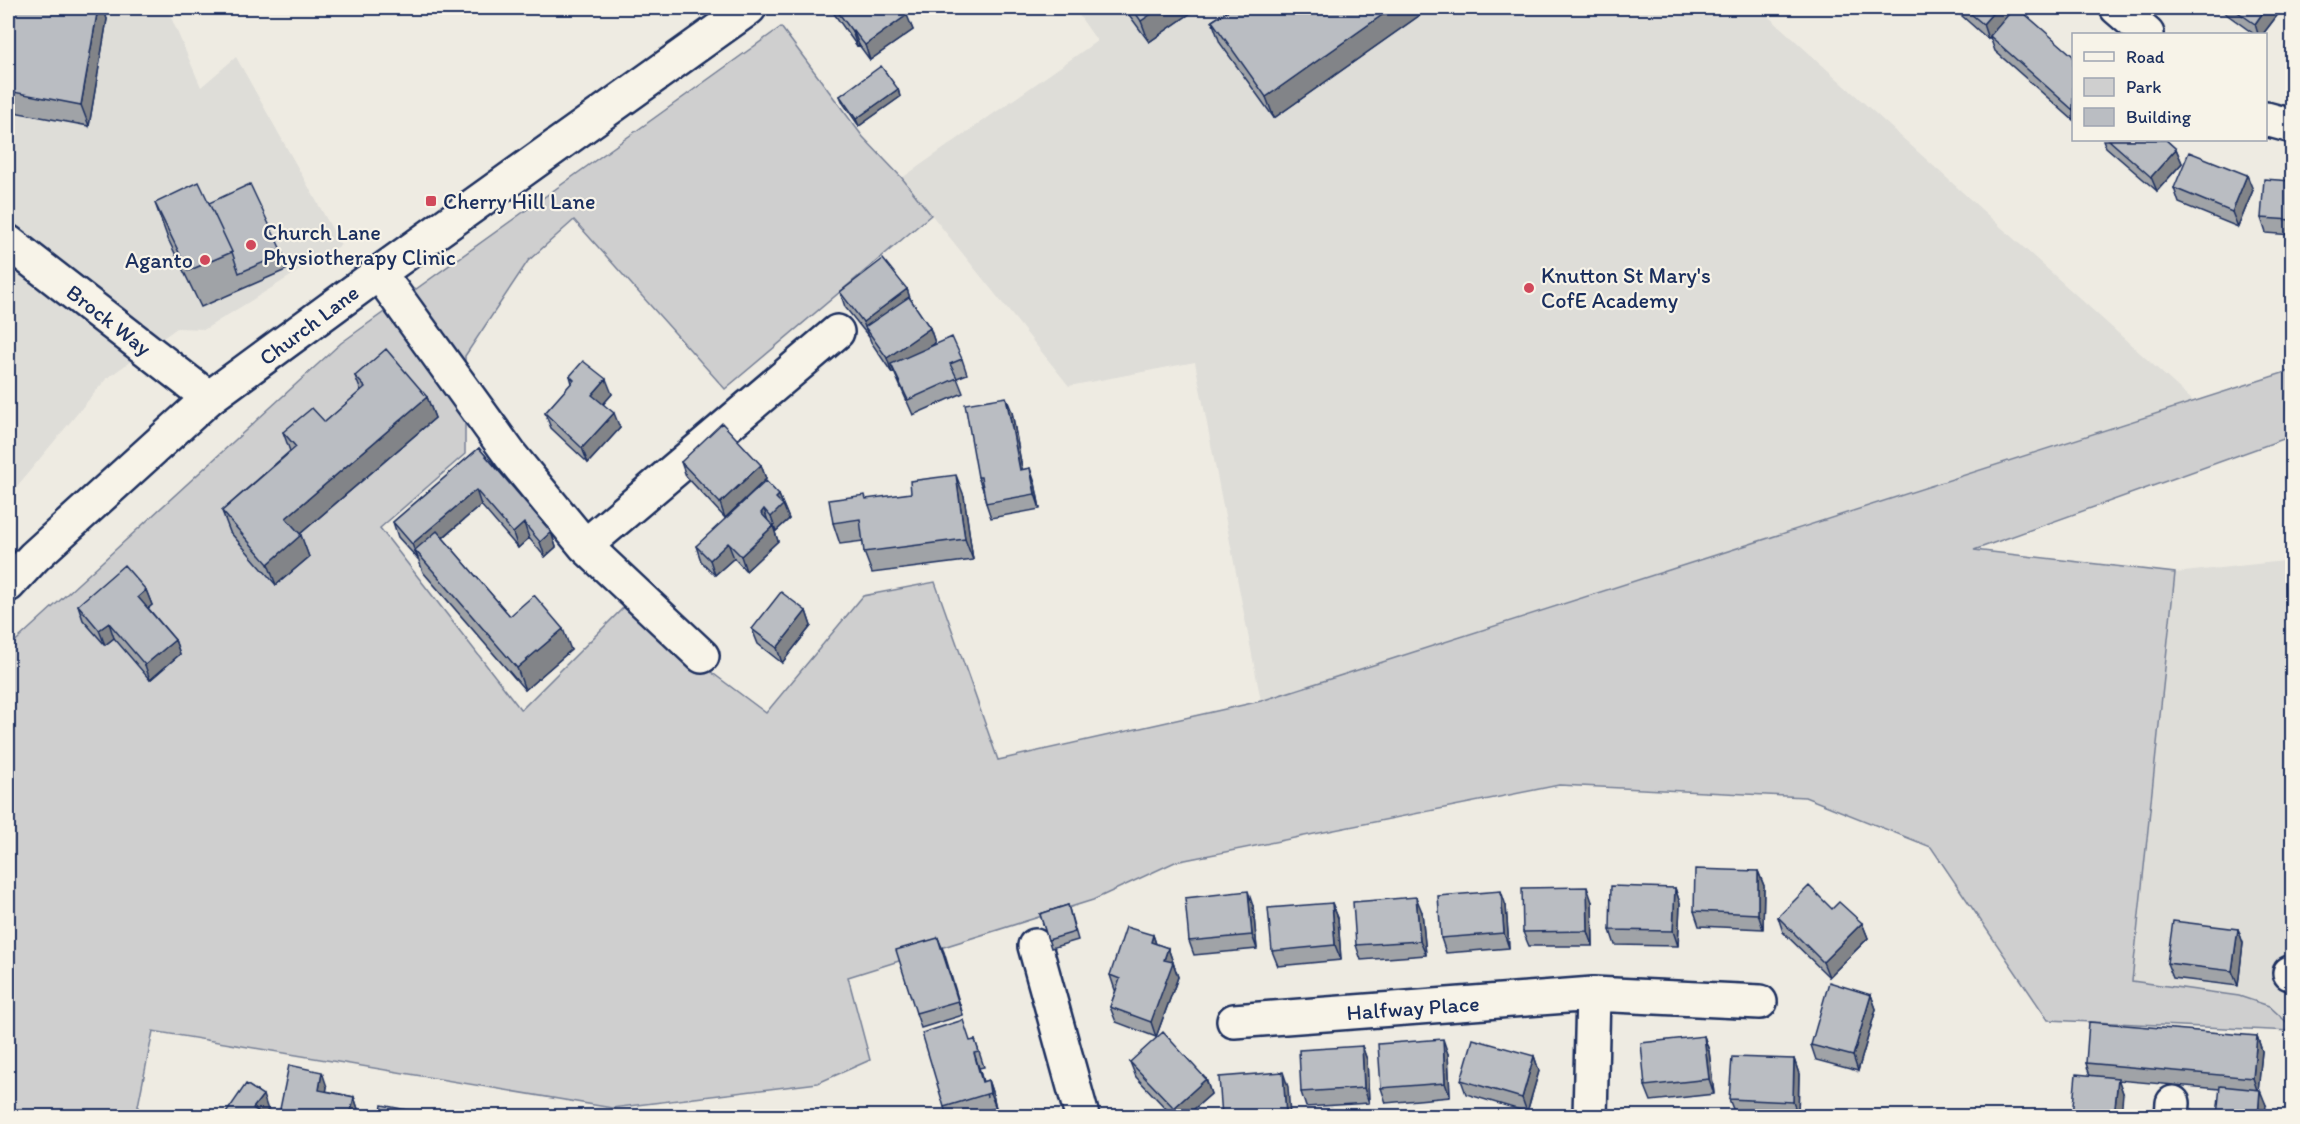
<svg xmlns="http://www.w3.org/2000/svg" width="2300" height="1124" viewBox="0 0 2300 1124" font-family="Itim,sans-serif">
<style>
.built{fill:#deddd8}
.green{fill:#cfcfcf;stroke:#757f96;stroke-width:1.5}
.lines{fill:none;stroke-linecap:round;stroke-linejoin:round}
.minor-casing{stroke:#1b2f5e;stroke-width:38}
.major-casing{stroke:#1b2f5e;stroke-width:38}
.minor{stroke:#f7f3e8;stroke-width:33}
.major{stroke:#f7f3e8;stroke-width:33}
.wall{fill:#a0a3a7;stroke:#1b2f5e;stroke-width:1.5}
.shaded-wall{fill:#828488;stroke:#1b2f5e;stroke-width:1.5}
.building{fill:#babdc2;stroke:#1b2f5e;stroke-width:1.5}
.poi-dot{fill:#d1495b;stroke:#f7f3e8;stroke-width:2}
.labels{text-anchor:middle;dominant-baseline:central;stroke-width:4.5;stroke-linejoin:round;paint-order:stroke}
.poi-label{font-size:22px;fill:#1b2f5e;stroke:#f7f3e8;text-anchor:start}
.street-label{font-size:22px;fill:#1b2f5e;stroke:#f7f3e8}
</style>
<rect width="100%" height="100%" fill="#eeebe2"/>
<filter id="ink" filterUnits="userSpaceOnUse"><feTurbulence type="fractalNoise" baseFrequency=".0167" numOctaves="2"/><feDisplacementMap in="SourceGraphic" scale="12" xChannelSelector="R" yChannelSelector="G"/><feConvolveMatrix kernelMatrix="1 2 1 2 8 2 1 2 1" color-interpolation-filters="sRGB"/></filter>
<g filter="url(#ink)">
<path class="built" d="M8 8H167L201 87 236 57 341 245 205 329 177 328 106 379 8 497Z
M1074 8H1759L2193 401 1261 701 1195 362 1069 386 902 178 1097 41Z
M2284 561 2292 562V1027L2269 1006 2132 981 2175 573Z"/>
<path class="green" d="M781 27 863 137 902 178 931 215 725 389 574 220 528 261 465 356V454L380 528 521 710 624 607 766 713 863 596 935 582 998 760 1261 701 2292 370V436L1974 550 2175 573 2132 981 2239 996 2269 1006 2292 1027V1031L2048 1020 1931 847 1805 797 1559 785 1175 862 1093 900 848 977 870 1060 818 1083 612 1108 153 1031 136 1116H8V648L341 343Z"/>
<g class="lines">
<g class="minor-casing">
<path id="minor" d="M2117 8 2147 34
M2266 119 2292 126
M8 242 209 398
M379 273 511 456 585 546 702 656
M585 546 837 332
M1035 946 1082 1116
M2290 973H2292
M1234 1021 1593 994 1760 1002
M1590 1116 1593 994
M2172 1116 2173 1103"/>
</g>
<g class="major-casing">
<path id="major" d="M8 585 34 557 209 398 379 273 749 8"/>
</g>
<use href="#minor" class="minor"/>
<use href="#major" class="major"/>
</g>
<path class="wall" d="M8 8H103L107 19 89 126 8 111Z
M830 8H911L905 12 913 30 870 60 859 45 857 46Z
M1124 8H1198L1149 42Z
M1232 8H1430L1274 118 1220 43 1212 21Z
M1953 8H2014L2073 56V120L1995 51 1990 37 1988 39Z
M2218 8H2281L2282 9 2263 34H2254Z
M898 89 900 97 859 126 843 103 840 96Z
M2103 140H2166L2176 149 2182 163 2157 191 2106 147Z
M2292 181V235L2266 233 2261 218Z
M2174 188 2253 190 2238 227 2179 203Z
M155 203H209L283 254 288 269 201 307 168 239Z
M907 289 910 299 930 328 935 343 931 346 962 359 967 374 957 378 963 393 913 415 894 372 892 373 871 342 869 337 845 307 840 292Z
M355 376 427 397 435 418 300 534 309 557 276 585 230 532 222 511 290 451 283 432 325 422 361 391Z
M570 376 612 394 603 404 620 428 588 463 551 428 545 413 572 383Z
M1012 412 1022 469 1035 483 1040 509 991 518 986 503 984 492 978 477Z
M479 448 551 532 556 547 545 557 529 538 518 548 481 505 443 538 510 616 571 650 525 690 423 572 418 558V559L398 537 393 522Z
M681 462 761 465 766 479 725 518 686 476Z
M779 495 789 519 776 531 774 530 778 541 746 571 734 558 715 575 701 561 696 546Z
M964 496 973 560 872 573 864 552 863 541 840 544 833 523 867 499Z
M146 590 152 605 148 608 175 640 180 654 150 680 114 638 105 645 83 620 78 605Z
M806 611 811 626 782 663 758 644 752 629Z
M1758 871 1764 886 1763 929 1699 926 1694 911Z
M1675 888 1680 903 1678 946 1615 945 1610 930Z
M1592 902 1593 946H1529L1523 932Z
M1332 903 1338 918 1341 960 1278 966 1272 951Z
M1068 905 1078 940 1051 948 1040 914Z
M1253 906 1257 949 1194 955 1189 941Z
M1506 906 1509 948 1446 953 1441 938Z
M1832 909 1862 923 1868 938 1829 977 1783 932 1778 917Z
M1422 912 1426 955 1361 960 1356 945Z
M2238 929 2243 943 2238 986 2173 978 2167 963Z
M1153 935 1156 944 1168 948 1178 977 1156 1037 1116 1022 1110 1007 1116 990H1115L1110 975Z
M938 938 963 1015 921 1028 916 1013Z
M1871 995 1876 1009 1858 1071 1816 1060 1811 1045Z
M1704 1036 1709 1051 1714 1094 1651 1101 1645 1086Z
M2257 1036 2262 1051 2258 1090 2266 1105 2220 1089 2118 1080 2123 1093 2090 1076 2086 1063Z
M975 1040 984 1067 979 1068 983 1082 988 1080 993 1095 996 1108 967 1116H947L944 1107 971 1041Z
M1362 1046 1367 1060 1369 1103 1306 1107 1301 1092Z
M1448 1054 1450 1097 1386 1103 1381 1088Z
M1534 1056 1539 1071 1527 1112 1466 1094 1461 1080Z
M1794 1059 1799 1074 1798 1116 1735 1114 1729 1099Z
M1130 1062 1206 1079 1211 1094 1186 1116H1173L1136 1077Z
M327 1087 326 1091 354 1097 359 1112 358 1116H283L280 1109Z"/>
<path class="shaded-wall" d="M98 8H103L107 19 89 126 81 105Z
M899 8H911L901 14Z
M1160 8H1198L1149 42 1141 21Z
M1392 8H1430L1274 118 1266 97Z
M1997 8H2014V9L1988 39 1983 24Z
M2266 8H2281L2282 9 2263 34H2258L2255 24Z
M907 15 913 30 870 60 865 45Z
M853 30 859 45 857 46 852 31Z
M898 89 900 97 859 126 856 119Z
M2176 149 2182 163 2157 191 2151 177Z
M2247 175 2253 190 2238 227 2232 212Z
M907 289 912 304 865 327 869 337 863 322Z
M930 328 935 343 894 372 891 364 894 372 892 373 887 358Z
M606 379 612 394 598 410 592 395Z
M427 397 435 418 294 539 286 518Z
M1006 397 1012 412 1025 485 1020 470Z
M614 413 620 428 588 463 582 448Z
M761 465 766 479 725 518 720 503Z
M1030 468 1035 483 1040 509 1035 494Z
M956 475 964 496 973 560 965 539Z
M476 490 481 505 421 556 415 550 418 558V559L412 544Z
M779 495 789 519 776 531 771 517 776 498Z
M764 509 769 524 761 513Z
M524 523 529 538 518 548 513 533Z
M773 526 778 541 746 571 741 556Z
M551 532 556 547 545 557 540 542Z
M301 535 309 557 276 585 268 564Z
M728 543 734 558 715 575 710 560Z
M146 590 152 605 144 612 138 597Z
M806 611 811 626 782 663 777 648Z
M109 623 114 638 105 645 99 630Z
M563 629 571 650 525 690 517 668Z
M175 640 180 654 150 680 145 665Z
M1758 871 1764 886 1763 929 1758 914Z
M1587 887 1592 902 1593 946 1588 931Z
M1675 888 1680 903 1678 946 1673 931Z
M1248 891 1253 906 1257 949 1252 935Z
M1501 891 1506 906 1509 948 1504 933Z
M1416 897 1422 912 1426 955 1420 941Z
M1332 903 1338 918 1341 960 1335 945Z
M1862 923 1868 938 1829 977 1823 962Z
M2238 929 2243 943 2238 986 2232 971Z
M1153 935 1158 950 1151 942Z
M938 938 944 952 963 1015 958 1001Z
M1168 948 1178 977 1156 1037 1151 1022 1164 960Z
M1871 995 1876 1009 1858 1071 1853 1056Z
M1704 1036 1709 1051 1714 1094 1709 1079Z
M2257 1036 2262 1051 2258 1093 2253 1078Z
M1443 1039 1448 1054 1450 1097 1445 1083Z
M1362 1046 1367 1060 1369 1103 1364 1088Z
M974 1053 979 1068 987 1097 982 1082Z
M1534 1056 1539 1071 1527 1112 1522 1098Z
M1794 1059 1799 1074 1798 1116 1793 1102Z
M322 1072 327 1087 324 1105 319 1090Z
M1283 1072 1288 1087 1290 1116H1286Z
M2118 1078 2123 1093 2121 1116H2114Z
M1206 1079 1211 1094 1186 1116H1177L1174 1108Z
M988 1080 993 1095 996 1108 990 1093Z
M2260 1090 2266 1105 2265 1116H2258Z
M263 1095 268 1110 263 1116 253 1108Z
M354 1097 359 1112 358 1116H350Z"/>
<path class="building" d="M8 8H98L81 105 8 91Z
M835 8H902L907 15 865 45 853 30 852 31Z
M1132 8H1160L1141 21Z
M1232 8H1392L1266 97 1212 21Z
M1964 8H1997L1983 24Z
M2014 8H2018L2073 56V110L1990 36Z
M2232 8H2266L2255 24Z
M881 66 898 89 856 119 840 96Z
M2109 140H2166L2176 149 2151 177Z
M2189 152 2247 175 2232 212 2174 188Z
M2264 179 2292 181V220L2261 218Z
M199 182 232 252 188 271 155 203Z
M250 184 283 254 239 273 232 252 209 203Z
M883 259 907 289 863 322 840 292Z
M909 297 930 328 887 358 865 327Z
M952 337 962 359 950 364 957 378 908 400 891 364Z
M386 349 427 397 286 518 301 535 268 564 222 511 296 447 283 432 312 408 325 422 365 387 355 376Z
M583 361 606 379 592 395 614 413 582 448 545 413 574 380 570 376Z
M1006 397 1020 470 1030 468 1035 494 986 503 981 477H978L965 404Z
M722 423 761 465 720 503 681 462Z
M479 448 551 532 540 542 524 523 513 533 476 490 412 544 393 522Z
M956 475 965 539 864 552 860 519 833 523 829 500 865 495 866 499 911 493 910 481Z
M766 481 779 495 776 498 783 505 771 517 764 509 761 513 773 526 741 556 728 543 710 560 696 546Z
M437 531 510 616 534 595 563 629 517 668 415 550Z
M124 565 146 590 138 597 175 640 145 665 109 623 99 630 78 605Z
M781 592 806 611 777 648 752 629Z
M1695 869 1758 871V914L1694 911Z
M1611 886 1675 888 1673 931 1610 930Z
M1809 886 1832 909 1839 902 1862 923 1823 962 1778 917Z
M1587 887 1588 931 1523 932 1522 888Z
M1248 891 1252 935 1189 941 1185 898Z
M1501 891 1504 933 1441 938 1438 896Z
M1416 897 1420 941 1356 945 1353 902Z
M1332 903 1335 945 1272 951 1268 908Z
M1068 905 1075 932 1048 940 1040 914Z
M2173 921 2238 929 2232 971 2167 963Z
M1126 927 1153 935 1151 942 1168 948 1164 960 1173 962 1151 1022 1110 1007 1120 979 1110 975Z
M938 938 958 1001 916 1013 896 950Z
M1829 982 1871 995 1853 1056 1811 1045Z
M963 1020 970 1041 975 1040 979 1052 974 1053 982 1082 988 1080 990 1093 944 1107 922 1033Z
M2089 1022 2257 1036 2253 1078 2086 1063Z
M1163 1032 1206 1079 1174 1108 1130 1062Z
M1704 1036 1709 1079 1645 1086 1641 1043Z
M1443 1039 1445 1083 1381 1088 1378 1044Z
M1473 1039 1534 1056 1522 1098 1461 1080Z
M1362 1046 1364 1088 1301 1092 1299 1050Z
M1732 1057 1794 1059 1793 1102 1729 1099Z
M289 1065 322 1072 319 1090 354 1097 350 1116H294L295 1112 280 1109Z
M1283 1072 1286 1116H1222L1219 1077Z
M2076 1074 2118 1078 2114 1116H2072Z
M246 1084 263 1095 253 1108 265 1116H224Z
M2220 1086 2260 1090 2258 1116H2217Z
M382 1105 436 1116H380Z"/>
</g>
<g class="poi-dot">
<rect x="425" y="195" width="12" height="12" rx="3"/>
<circle cx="251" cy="245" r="6"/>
<circle cx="205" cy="260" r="6"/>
<circle cx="1529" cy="288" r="6"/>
</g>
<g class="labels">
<g class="poi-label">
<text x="443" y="201">Cherry Hill Lane</text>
<text x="263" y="232">Church Lane<tspan x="263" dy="25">Physiotherapy Clinic</tspan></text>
<text x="193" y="260" text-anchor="end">Aganto</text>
<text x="1541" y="275">Knutton St Mary's<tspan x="1541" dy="25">CofE Academy</tspan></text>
</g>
<g class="street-label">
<text transform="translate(109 320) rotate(38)">Brock Way</text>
<text transform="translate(309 325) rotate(-37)">Church Lane</text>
<text transform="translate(1413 1008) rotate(-4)">Halfway Place</text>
</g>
</g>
<rect width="2300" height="1124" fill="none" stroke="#f7f3e8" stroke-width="30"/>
<rect x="15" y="15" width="2270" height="1094" fill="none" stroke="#1b2f5e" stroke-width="2" filter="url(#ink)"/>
<rect x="2072" y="33" width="195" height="108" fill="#f7f3e8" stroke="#9fa5b1" stroke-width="1.5"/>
<rect x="2084" y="52" width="30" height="9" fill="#f7f3e8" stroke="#9fa5b1" stroke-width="1.5"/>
<text x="2126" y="63" font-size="18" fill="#1b2f5e">Road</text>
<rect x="2084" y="78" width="30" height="18" fill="#cfcfcf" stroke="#9fa5b1" stroke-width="1.5"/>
<text x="2126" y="93" font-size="18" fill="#1b2f5e">Park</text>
<rect x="2084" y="108" width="30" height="18" fill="#babdc2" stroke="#9fa5b1" stroke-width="1.5"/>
<text x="2126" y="123" font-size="18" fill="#1b2f5e">Building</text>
</svg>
